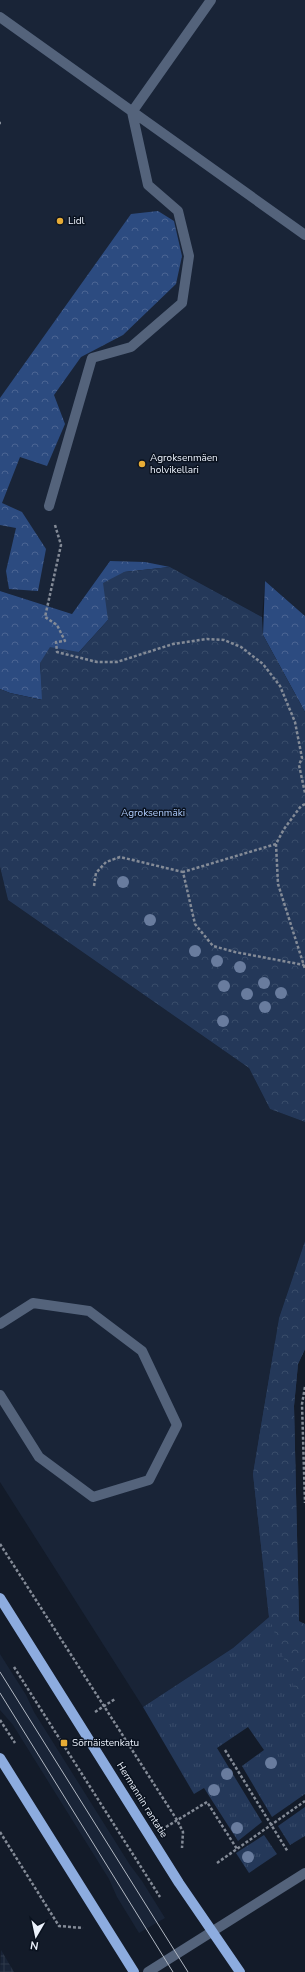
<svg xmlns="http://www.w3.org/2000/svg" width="305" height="1972" viewBox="0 0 305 1972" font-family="'Nunito Sans',sans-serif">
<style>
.built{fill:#192437}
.industrial{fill:url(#industrial-grid)}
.grass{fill:url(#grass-tufts)}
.forest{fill:url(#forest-crowns)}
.park{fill:url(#park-crowns)}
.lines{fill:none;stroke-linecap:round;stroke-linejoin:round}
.path{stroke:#848b97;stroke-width:2.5;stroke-dasharray:3 2;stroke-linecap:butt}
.minor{stroke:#54637b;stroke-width:10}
.major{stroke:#8dacdf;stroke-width:10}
.tram{stroke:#b2b9c4;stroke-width:1}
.tree{fill:#697c9e}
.poi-dot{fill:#e7ac36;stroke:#0a121f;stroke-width:1.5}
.labels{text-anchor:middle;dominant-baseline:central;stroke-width:3;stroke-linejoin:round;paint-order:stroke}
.poi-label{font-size:10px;fill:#ecf2fc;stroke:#0a121f;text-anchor:start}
.park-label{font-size:10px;fill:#afccfd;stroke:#0a121f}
.street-label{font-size:10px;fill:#ecf2fc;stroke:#0a121f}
</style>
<defs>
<pattern id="industrial-grid" width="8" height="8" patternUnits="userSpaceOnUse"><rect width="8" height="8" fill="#192437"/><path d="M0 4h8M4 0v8" fill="none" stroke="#2f3a4b"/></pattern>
<pattern id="grass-tufts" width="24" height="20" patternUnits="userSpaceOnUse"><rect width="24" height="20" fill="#243859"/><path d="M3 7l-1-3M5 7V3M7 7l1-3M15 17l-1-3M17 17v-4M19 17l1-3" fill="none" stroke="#394c6a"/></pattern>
<pattern id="forest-crowns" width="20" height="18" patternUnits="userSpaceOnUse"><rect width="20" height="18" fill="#2c4b80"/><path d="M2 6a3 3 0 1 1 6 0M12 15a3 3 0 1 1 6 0" fill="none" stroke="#4b6593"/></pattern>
<pattern id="park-crowns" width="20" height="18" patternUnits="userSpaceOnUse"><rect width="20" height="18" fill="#243859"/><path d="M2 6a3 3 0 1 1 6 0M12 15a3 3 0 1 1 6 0" fill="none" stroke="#394c6a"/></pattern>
</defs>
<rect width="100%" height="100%" fill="#131b29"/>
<path class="built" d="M0 0H305V616L265 581 262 617 170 567 110 561 72 614 0 591Z
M0 867 8 900 249 1068 270 1109 305 1122V1241L279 1318 253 1474 269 1617 233 1648 143 1707 0 1482Z
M0 1654 26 1695 34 1712 130 1865 142 1881 165 1918 139 1933 117 1897 109 1879 13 1725 0 1710Z"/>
<path class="industrial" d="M1 1950 14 1972H0Z"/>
<path class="grass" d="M275 1343 305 1349 298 1364 294 1406 299 1622 305 1640V1794L272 1817 242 1766 264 1750 248 1727 217 1748 262 1822 238 1841 204 1788 194 1794 143 1707 233 1648 269 1617 253 1474Z
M305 1807V1836L290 1845 278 1826Z
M264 1835 277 1854 249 1873 236 1853Z"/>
<path class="forest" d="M158 211 174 221 182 256 176 284 123 335 81 357 54 395 65 424 47 466 20 457 2 503 22 512 46 549 38 591 9 589 6 571 16 528 0 525V398L131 214Z
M110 561 145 562 170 567 124 572 108 620 79 652 40 663 43 700 10 693 0 689V591L72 614Z
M265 581 305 616V712L263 635Z"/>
<path class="park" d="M170 567 262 617 263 635 305 712V1122L270 1109 249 1068 8 900 0 867V689L10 693 42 700 40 663 50 647 79 652 108 620 103 583 124 572Z
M305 1241V1349L298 1364 294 1406 299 1621 305 1624V1718L269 1617 253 1474 279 1318Z"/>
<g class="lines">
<path class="path" d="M0 123H1
M55 525 61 545 45 617 57 625 65 641 56 642 57 652 97 662H117L173 644 207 639 224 640 241 647 263 664 280 686 295 722 302 758 299 765 305 793
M305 804 301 806 284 829 276 844 278 884 305 969
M276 844 183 872 195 924 213 946 235 952 304 965
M94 886 96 873 106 862 120 857 183 872
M305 1387 302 1404 305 1503
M0 1544 177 1820 183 1832 182 1848
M14 1667 160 1897
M95 1712 115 1699
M0 1720 15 1743
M225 1750 288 1852
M166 1827 207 1802 237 1849
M0 1832 59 1926 83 1928
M217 1863 305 1801"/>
<path class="minor" d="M0 17 305 235
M49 506 92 358 131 347 182 303 189 256 178 211 148 185 132 112 211 0
M0 1324 33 1303 89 1311 142 1351 177 1425 149 1480 93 1497 39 1457 0 1395
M148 1972 305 1873"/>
<path class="major" d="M0 1598 179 1883 240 1972
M0 1758 134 1972"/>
<path class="tram" d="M0 1672 188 1972
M0 1693 173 1972"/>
</g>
<g class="tree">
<circle cx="123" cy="882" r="6"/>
<circle cx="150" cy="920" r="6"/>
<circle cx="195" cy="951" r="6"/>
<circle cx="217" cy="961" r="6"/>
<circle cx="240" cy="967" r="6"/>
<circle cx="264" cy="983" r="6"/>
<circle cx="224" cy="986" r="6"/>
<circle cx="281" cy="993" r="6"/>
<circle cx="247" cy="994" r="6"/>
<circle cx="265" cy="1007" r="6"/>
<circle cx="223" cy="1021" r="6"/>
<circle cx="271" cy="1763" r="6"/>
<circle cx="227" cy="1774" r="6"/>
<circle cx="214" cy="1790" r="6"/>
<circle cx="237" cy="1828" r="6"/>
<circle cx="248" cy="1857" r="6"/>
</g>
<g class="poi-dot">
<circle cx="60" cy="221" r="4"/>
<circle cx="142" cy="464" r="4"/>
<rect x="60" y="1739" width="8" height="8" rx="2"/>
</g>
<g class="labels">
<g class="poi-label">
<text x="68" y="221">Lidl</text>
<text x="150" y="458">Agroksenmäen<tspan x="150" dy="12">holvikellari</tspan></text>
<text x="72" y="1743">Sörnäistenkatu</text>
</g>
<g class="park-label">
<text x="153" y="813">Agroksenmäki</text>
</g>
<g class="street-label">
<text transform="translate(142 1800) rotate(58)">Hermannin rantatie</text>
</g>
</g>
<g transform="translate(36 1936) rotate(189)" stroke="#0a121f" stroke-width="3" paint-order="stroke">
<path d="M0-3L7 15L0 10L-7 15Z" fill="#ecf2fc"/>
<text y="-6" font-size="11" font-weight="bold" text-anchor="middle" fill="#ecf2fc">N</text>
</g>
</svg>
